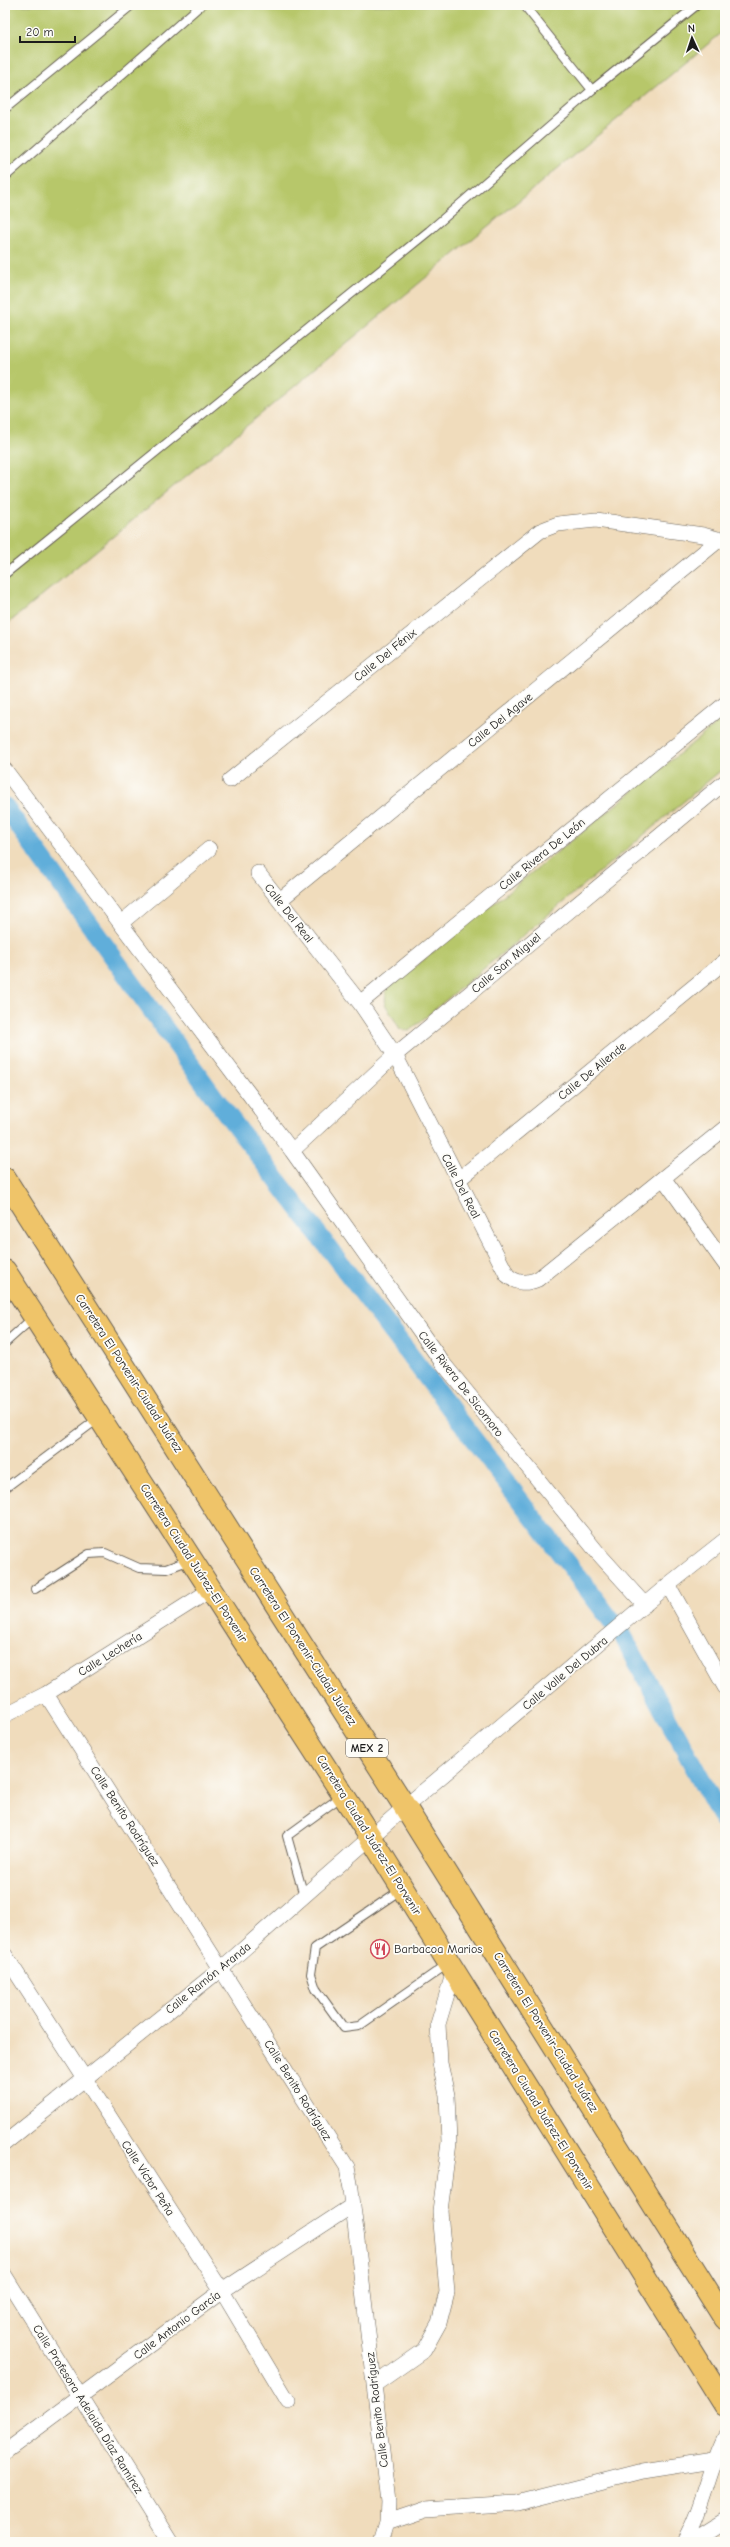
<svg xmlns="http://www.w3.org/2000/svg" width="730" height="2547" viewBox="0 0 730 2547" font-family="'Comic Neue',sans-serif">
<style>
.green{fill:#b7c76a;stroke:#6a7243}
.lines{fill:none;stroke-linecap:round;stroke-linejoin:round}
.canal{stroke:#61aeda;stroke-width:19}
.lane-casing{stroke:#665f54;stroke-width:10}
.street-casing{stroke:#665f54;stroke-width:16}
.primary-casing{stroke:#665f54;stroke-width:24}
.lane{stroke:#fff;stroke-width:8}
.street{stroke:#fff;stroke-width:15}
.primary{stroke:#efc469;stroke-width:22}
.labels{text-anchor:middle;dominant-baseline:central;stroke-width:3.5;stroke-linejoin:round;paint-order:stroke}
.shield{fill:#fdfcf7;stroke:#605f5e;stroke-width:1}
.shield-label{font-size:11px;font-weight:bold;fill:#1c1c1c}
.street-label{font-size:12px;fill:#1c1c1c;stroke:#fdfcf7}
.poi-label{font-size:12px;fill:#1c1c1c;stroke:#fdfcf7;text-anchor:start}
</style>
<rect width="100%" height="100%" fill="#fdfcf7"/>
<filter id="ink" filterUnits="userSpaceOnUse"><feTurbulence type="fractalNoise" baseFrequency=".025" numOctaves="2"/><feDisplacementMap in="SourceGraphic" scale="8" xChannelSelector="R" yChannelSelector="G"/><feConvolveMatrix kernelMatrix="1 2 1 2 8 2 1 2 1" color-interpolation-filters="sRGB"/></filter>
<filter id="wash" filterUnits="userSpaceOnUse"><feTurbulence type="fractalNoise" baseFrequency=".012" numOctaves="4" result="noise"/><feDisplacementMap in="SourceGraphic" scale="16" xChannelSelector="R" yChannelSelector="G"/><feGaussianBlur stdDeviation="0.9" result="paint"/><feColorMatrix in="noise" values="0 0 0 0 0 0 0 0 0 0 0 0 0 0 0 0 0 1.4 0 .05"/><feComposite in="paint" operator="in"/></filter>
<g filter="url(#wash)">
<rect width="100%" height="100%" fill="#f0dcbc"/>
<path class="green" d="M5 5H725V30L5 626Z
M725 717V767L409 1031 400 1029 385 1004 386 990Z"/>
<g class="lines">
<path class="canal" d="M5 807 217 1101 623 1636 725 1824"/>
</g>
</g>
<g filter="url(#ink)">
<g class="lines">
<g class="lane-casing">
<path id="lane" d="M524 5 592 90
M5 109 132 5
M5 177 201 5
M5 574 429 231 592 90 697 5
M5 1343 34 1317
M5 1488 99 1418
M35 1589 89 1554 105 1553 139 1568 166 1569 190 1560
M402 1889 315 1948 311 1974 316 1989 344 2028 359 2026 449 1963
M304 1896 287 1836 342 1796"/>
</g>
<g class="street-casing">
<path id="street" d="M5 770 292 1151 442 1362 598 1553 645 1605
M230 780 540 531 558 524 596 520 703 535 725 541
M258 873 360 1003 395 1055 507 1275C517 1284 526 1284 538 1279L725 1128
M280 900 720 539
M121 923 209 849
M360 1003 725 704
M292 1151 395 1055 725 782
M664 1179 725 1264
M458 1180 725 961
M668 1585 725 1687
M46 1694 347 2167 351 2189 388 2503 387 2522 381 2542
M5 1715 46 1694 212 1589
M5 1955 222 2291 288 2401
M5 2143 222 1968 405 1807 668 1585 725 1540
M5 2276 171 2542
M374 2385 424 2350 439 2323 447 2292 440 2211 449 2142 447 2095 440 2063 438 2024 454 1971
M5 2452 222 2291 353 2205
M387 2522 426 2509 517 2503 643 2471 713 2460
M684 2542C703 2509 708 2471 725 2437
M690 2542 725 2520"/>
</g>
<g class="primary-casing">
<path id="primary" d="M5 1179 405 1807 725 2319
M5 1271 371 1838 725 2405"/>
</g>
<use href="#lane" class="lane"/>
<use href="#street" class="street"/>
<use href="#primary" class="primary"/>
</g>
</g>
<defs>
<g id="restaurant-ring" transform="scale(1)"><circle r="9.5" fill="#fdfcf7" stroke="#d1495b" stroke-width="1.5"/><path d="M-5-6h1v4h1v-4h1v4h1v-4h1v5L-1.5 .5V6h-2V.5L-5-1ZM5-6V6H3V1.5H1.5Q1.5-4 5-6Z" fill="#d1495b"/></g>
</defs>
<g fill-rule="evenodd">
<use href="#restaurant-ring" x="380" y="1949"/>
</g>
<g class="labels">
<rect class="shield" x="346" y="1739" width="42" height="18" rx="3"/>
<g class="shield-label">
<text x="367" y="1748">MEX 2</text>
</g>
<g class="street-label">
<text transform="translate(385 655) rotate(-39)">Calle Del Fénix</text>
<text transform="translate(500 720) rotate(-39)">Calle Del Agave</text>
<text transform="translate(542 854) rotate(-39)">Calle Rivera De León</text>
<text transform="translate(289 913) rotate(52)">Calle Del Real</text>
<text transform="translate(506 963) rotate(-40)">Calle San Miguel</text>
<text transform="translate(592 1071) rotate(-39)">Calle De Allende</text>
<text transform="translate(461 1186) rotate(63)">Calle Del Real</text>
<text transform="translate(129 1373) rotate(57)">Carretera El Porvenir-Ciudad Juárez</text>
<text transform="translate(461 1384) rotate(52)">Calle Rivera De Sicomoro</text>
<text transform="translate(194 1563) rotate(57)">Carretera Ciudad Juárez-El Porvenir</text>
<text transform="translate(303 1646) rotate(57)">Carretera El Porvenir-Ciudad Juárez</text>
<text transform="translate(110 1654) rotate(-32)">Calle Lechería</text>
<text transform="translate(565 1673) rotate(-40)">Calle Valle Del Dubra</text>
<text transform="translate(125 1816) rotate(57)">Calle Benito Rodríguez</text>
<text transform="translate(369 1835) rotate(58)">Carretera Ciudad Juárez-El Porvenir</text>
<text transform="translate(208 1978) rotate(-39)">Calle Ramón Aranda</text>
<text transform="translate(546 2032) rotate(58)">Carretera El Porvenir-Ciudad Juárez</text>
<text transform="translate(298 2090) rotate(58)">Calle Benito Rodríguez</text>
<text transform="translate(541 2110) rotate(58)">Carretera Ciudad Juárez-El Porvenir</text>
<text transform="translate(148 2178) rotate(57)">Calle Víctor Peña</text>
<text transform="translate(177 2325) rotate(-37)">Calle Antonio García</text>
<text transform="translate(88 2409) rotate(58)">Calle Profesora Adelaida Díaz Ramírez</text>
<text transform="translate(377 2410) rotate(-97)">Calle Benito Rodríguez</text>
</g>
<g class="poi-label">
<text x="394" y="1949">Barbacoa Marios</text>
</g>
</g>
<rect width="730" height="2547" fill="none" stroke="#fdfcf7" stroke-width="20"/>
<g transform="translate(692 38) rotate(357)" stroke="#fdfcf7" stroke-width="3" paint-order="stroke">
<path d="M0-3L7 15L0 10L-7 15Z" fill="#1c1c1c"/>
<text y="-6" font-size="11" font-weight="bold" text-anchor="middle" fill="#1c1c1c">N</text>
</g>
<path d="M20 36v6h55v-6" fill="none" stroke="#1c1c1c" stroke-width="2"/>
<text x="26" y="36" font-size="12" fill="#1c1c1c" stroke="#fdfcf7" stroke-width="3" paint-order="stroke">20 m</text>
</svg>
